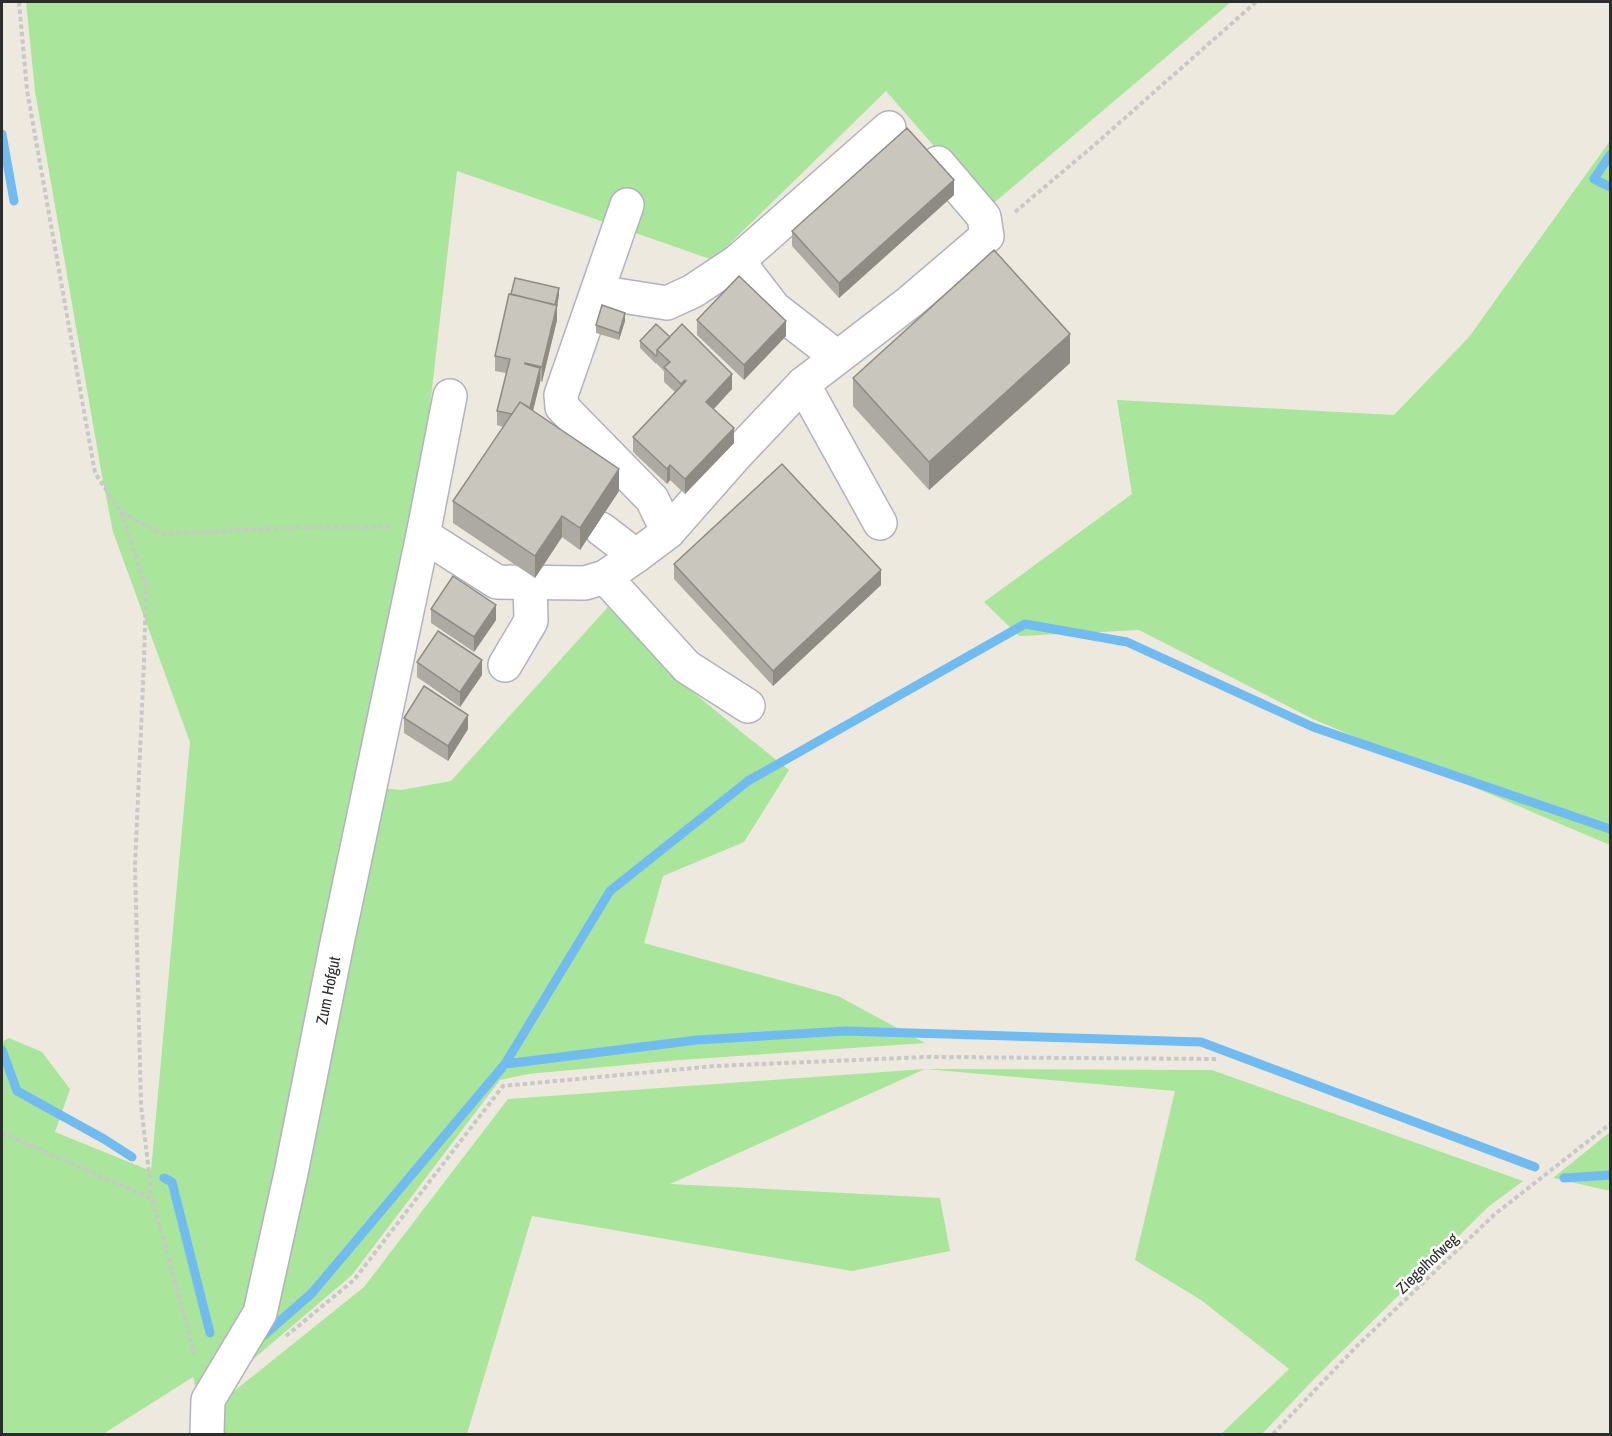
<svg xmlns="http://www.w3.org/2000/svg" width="1612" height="1436" viewBox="0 0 1612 1436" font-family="'Archivo Narrow',sans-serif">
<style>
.green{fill:#a9e59a}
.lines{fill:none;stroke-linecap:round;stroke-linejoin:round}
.stream{stroke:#70bcf1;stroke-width:9}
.minor-casing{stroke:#b2b2bf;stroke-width:36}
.path{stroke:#c8c8c8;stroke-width:4;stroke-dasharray:4.5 3;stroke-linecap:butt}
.minor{stroke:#fff;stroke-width:33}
.wall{fill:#adaaa3}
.shaded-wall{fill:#8d8b84}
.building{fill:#c9c6bd;stroke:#8d8b84;stroke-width:1.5}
.labels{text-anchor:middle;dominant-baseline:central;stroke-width:5;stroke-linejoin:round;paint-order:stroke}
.street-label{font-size:16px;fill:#2c2c2c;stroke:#fff}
</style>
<rect width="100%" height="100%" fill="#eee9de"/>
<path class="green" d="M26 2H1231L988 208 886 91 713 260 457 171 414 545 249 1312 200 1402 193 1377 103 1434H2V1042L9 1038 42 1052 70 1089 55 1132 151 1171 190 742 113 532 101 470 35 91Z
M1610 141V845L1313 719 1139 630 1019 636 984 602 1132 494 1117 400 1394 415 1469 337Z
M608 607 670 673 745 735 789 770 744 842 663 876 644 943 838 996 925 1043 679 1060 528 1074 500 1080 352 1275 217 1390 265 1314 378 788 401 790 451 781Z
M925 1069 1212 1070 1523 1181 1488 1207 1316 1377 1262 1434H1221L1289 1369 1201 1300 1135 1260 1175 1091 925 1069 670 1184 940 1198 950 1251 852 1271 532 1216 467 1434H218V1404L364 1287 508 1099Z
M1610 1132V1191L1553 1178Z"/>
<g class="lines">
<path class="stream" d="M2 134 14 201
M1610 155 1594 179 1610 187
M2 1050 17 1091 104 1139 132 1157
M505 1064 610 891 748 781 1025 624 1127 642 1313 727 1610 829
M164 1178 172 1182 210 1333
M1564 1178 1610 1175
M263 1336 312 1293 505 1064 697 1040 846 1031 1201 1042 1535 1167"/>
<g class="minor-casing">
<g id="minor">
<path d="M627 205 561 395 562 407 652 499 668 532"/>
<path d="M738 261 774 308 837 357"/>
<path d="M597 292 667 303 693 291 738 261 889 128"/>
<path d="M803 384 880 523"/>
<path d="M601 529 636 556"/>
<path d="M423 535 497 582 585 583 605 577 636 556 668 532 735 456 803 384 911 301 987 236 984 217 938 163"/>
<path d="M605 577 687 667 748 706"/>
<path d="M505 665 531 621 530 582"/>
<path id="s1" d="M207 1434 208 1400 260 1313 291 1173 336 948 423 535 450 396"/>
</g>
</g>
<path class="path" d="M19 2 27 90 95 473 121 512 162 534 281 528 391 527
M1015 212 1092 147 1256 2
M121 512 146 587 144 662 135 865 141 1105 152 1198
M2 1133 152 1199 195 1355
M286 1336 354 1280 503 1086 715 1066 925 1057 1216 1059
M1273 1434 1357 1346 1495 1214 1610 1124"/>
<use href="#minor" class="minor"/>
</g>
<path class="wall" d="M954 195 839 298 792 246V231Z
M559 295 557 306V320L542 382 540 381 533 411 619 491 580 550 562 537 535 578 453 523V501L503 427 497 425V411L506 373 495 371V356Z
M697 320 786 336 744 380 697 335Z
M625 321 619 340 596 333V325Z
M670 337 732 389 714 409 734 443 685 494 670 480 667 484 633 452V437L675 392 664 382V371L657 364V363L656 364 640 348V341Z
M1070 363 929 490 853 406V378Z
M674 564 881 585 773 686 674 579Z
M431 609 496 620 474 652 431 623Z
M417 662 482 675 460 707 417 677Z
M404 718 468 729 448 761 404 733Z"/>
<path class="shaded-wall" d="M954 180V195L839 298V283Z
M559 288V295L557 306V320L542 382V367Z
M625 313V321L619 340V333Z
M786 321V336L744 380V365Z
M1070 334V363L929 490V462Z
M540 368V383L528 430V415Z
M732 374V389L706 417V402Z
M734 428V443L685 494V479Z
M670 465V480L667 484V469Z
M619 469V491L580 550V528Z
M562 516V537L535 578V556Z
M881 570V585L773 686V671Z
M496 605V620L474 652V637Z
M482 660V675L460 707V692Z
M468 715V729L448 761V746Z"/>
<path class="building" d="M907 128 954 180 839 283 792 231Z
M994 250 1070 334 929 462 853 378Z
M739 276 786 321 744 365 697 320Z
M515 278 559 288 555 305 511 294Z
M509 294 557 305 542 367 525 363V364L540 368 530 408 520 402 512 414 497 411 510 359 495 356Z
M602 305 625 313 619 333 596 325Z
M656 324 670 337 657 350V355L656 356 640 341Z
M682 324 732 374 706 402 734 428 685 479 670 465 667 469 633 437 686 381 685 380 681 384 664 367 670 362 657 350Z
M520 402 619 469 580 528 562 516 535 556 453 501Z
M782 464 881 570 773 671 674 564Z
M453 576 496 605 474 637 431 609Z
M438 631 482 660 460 692 417 662Z
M424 686 468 715 448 746 404 718Z"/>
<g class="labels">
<g class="street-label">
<text stroke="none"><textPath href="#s1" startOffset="465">Zum Hofgut</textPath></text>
<text transform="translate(1427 1263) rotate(-44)">Ziegelhofweg</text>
</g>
</g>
<rect width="1612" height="1436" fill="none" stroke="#2c2c2c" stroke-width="6"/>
</svg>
